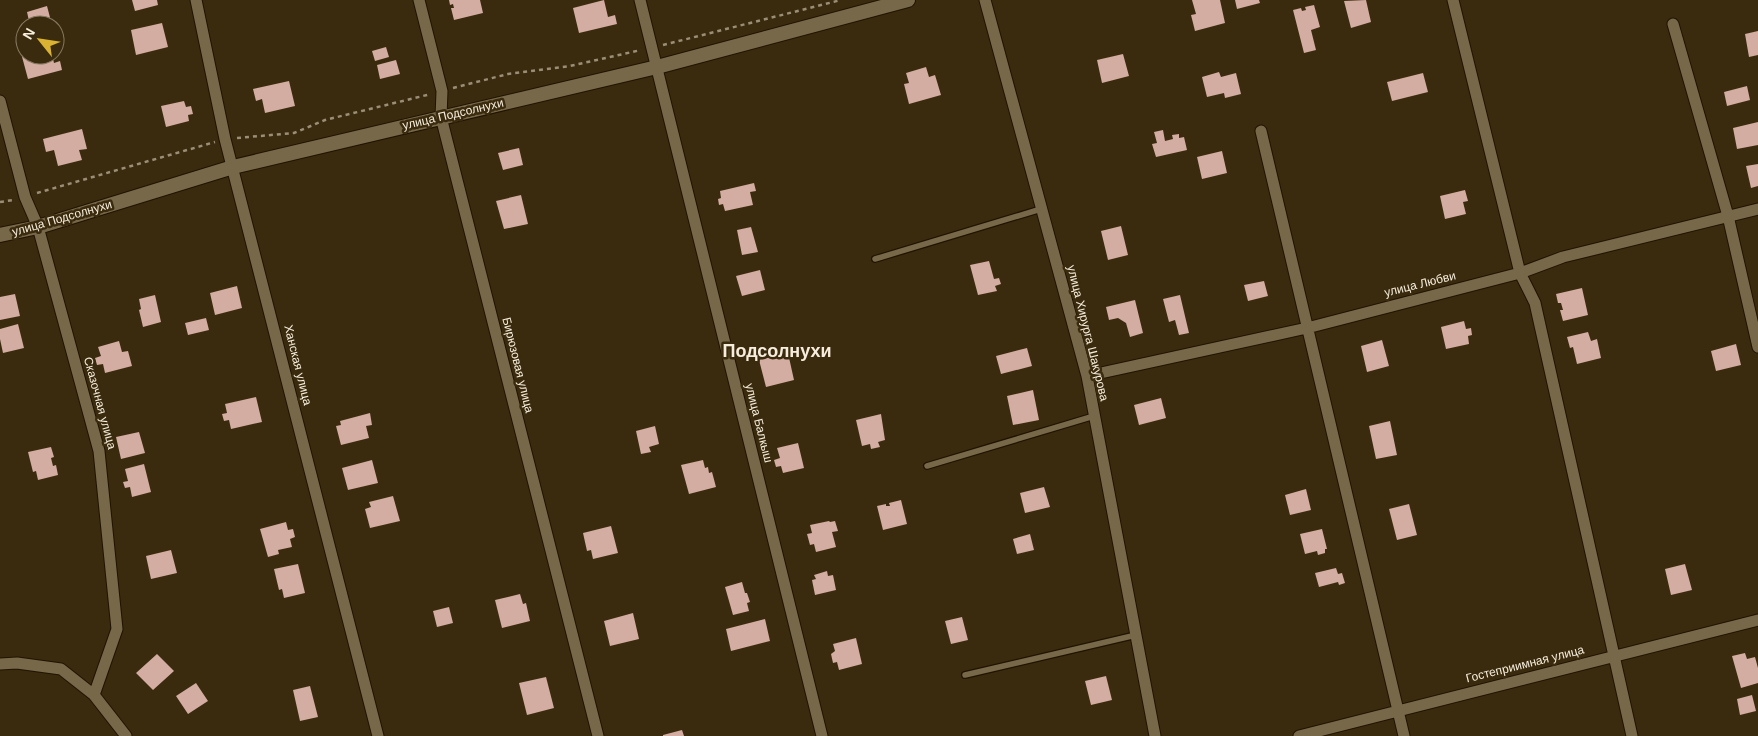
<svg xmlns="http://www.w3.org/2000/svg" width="1758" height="736" viewBox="0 0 1758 736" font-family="Arial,sans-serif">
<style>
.building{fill:#d3aca2}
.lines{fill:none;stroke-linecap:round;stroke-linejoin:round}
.service-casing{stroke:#201300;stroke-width:8}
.minor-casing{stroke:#201300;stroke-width:13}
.tertiary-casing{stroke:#201300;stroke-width:16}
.path{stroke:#9a8e77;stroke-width:2.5;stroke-dasharray:4 4;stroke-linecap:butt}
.service{stroke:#776849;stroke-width:5.5}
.minor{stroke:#776849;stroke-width:11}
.tertiary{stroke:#776849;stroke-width:14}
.labels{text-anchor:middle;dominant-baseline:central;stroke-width:5;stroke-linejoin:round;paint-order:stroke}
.street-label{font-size:12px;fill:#f6eddc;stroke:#3a2b0e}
.district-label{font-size:18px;font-weight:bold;fill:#f6eddc;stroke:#3a2b0e}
</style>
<rect width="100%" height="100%" fill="#3a2b0e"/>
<path class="building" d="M132 0H157L158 5 135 11Z
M449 0H480L483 13 454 20 451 8H454L453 4 450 5Z
M604 0 608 17 615 15 617 24 579 33 573 8Z
M1192 0H1220L1225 23 1195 31 1191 15 1196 14Z
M1235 0H1259L1260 3 1237 9Z
M1366 0 1371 22 1351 28 1344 1Z
M1314 5 1320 27 1311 30 1316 50 1304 53 1293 10 1301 8 1302 11 1306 10 1305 7Z
M47 6 52 25H25L24 22 29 21 27 12Z
M162 23 168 47 136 55 131 30Z
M1758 31V55L1749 57 1745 34Z
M386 47 389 57 375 61 372 51Z
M25 52V55H52L54 63 60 61 62 70 28 79 21 53Z
M1123 54 1129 76 1102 83 1097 60Z
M396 60 400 74 380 79 377 65Z
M926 67 929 77 935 75 941 95 909 104 904 84 909 83 906 73Z
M1219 72 1221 77 1236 73 1241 94 1225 98 1224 93 1207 97 1202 77Z
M1423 73 1428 92 1392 101 1387 82Z
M289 81 295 106 265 113 262 99 256 101 253 89Z
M1747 86 1750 100 1727 106 1724 92Z
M184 101 186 107 191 106 193 114 188 115 189 121 166 127 161 106Z
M1758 122V145L1737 149 1733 128Z
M82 129 87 149 79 150 82 160 58 166 54 150 46 152 43 139Z
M1163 130 1165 141 1173 139 1172 135 1179 134V138L1184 137 1187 150 1156 157 1152 144 1157 143 1154 132Z
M519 148 523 165 503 170 498 153Z
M1222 151 1227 173 1202 179 1197 157Z
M1758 164V186L1751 188 1746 166Z
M754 183 756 191 750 192 753 205 725 211 723 204 719 205 718 199 721 198 720 191Z
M1465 190 1468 201 1463 202 1466 214 1445 219 1440 196Z
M521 195 528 224 504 229 496 201Z
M1121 226 1128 255 1108 260 1101 231Z
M751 227 758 252 742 255 737 230Z
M989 261 994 279 999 278 1001 284 995 286 997 291 978 295 970 265Z
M760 270 765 290 742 296 736 276Z
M1264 281 1268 296 1248 301 1244 285Z
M237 286 242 308 215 315 210 293Z
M1582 288 1588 315 1563 321 1560 310H1563L1561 303H1558L1556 294Z
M15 294 20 316 0 320V297Z
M155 295 161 322 143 327 139 310 141 309 139 299Z
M1180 295 1189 333 1179 335 1175 320 1169 322 1163 299Z
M1135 300 1143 333 1130 337 1126 323 1118 318 1109 320 1106 307Z
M206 318 209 330 188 335 185 323Z
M1464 321 1466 329 1471 328 1472 335 1468 336 1469 344 1446 349 1441 327Z
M18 324 24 348 3 353 0 339V329Z
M1588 332 1591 341 1597 339 1601 358 1577 364 1573 347 1570 348 1567 337Z
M1382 340 1389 366 1367 372 1361 346Z
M119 341 122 352 128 351 132 366 105 373 103 364 97 365 95 358 101 356 98 347Z
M1736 344 1741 365 1716 371 1711 351Z
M1027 348 1032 366 1001 374 996 356Z
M788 353 794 380 766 387 759 360Z
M1033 390 1039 420 1013 425 1007 396Z
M256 397 262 422 231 429 229 420 224 421 222 414 227 413 225 404Z
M1161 398 1166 418 1139 425 1134 405Z
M370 413 372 425 366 426 369 438 341 445 336 426 341 425 340 421Z
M881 414 885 440 878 442 880 447 871 449 870 444 862 446 856 420Z
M1390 421 1397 455 1376 459 1369 426Z
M655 426 659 444 649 447 651 452 641 454 636 431Z
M139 432 145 453 121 459 116 437Z
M798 443 804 468 783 473 781 466 776 467 774 460 780 458 777 448Z
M51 447 54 457 51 458 53 466 56 465 58 475 38 480 36 471 33 472 28 452Z
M372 460 378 483 348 490 342 468Z
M703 460 705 468 708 467 709 473 712 472 716 487 689 494 681 465Z
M144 464 151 492 132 497 130 487 125 488 123 482 128 481 125 469Z
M1044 487 1050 507 1025 513 1020 493Z
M1306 489 1311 510 1290 515 1285 495Z
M393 496 400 521 370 528 365 509 371 507 369 502Z
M901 500 907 524 883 530 877 506 886 504V506H890L889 503Z
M1409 504 1417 535 1397 540 1389 509Z
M829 521 830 522 835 521 838 531 832 532 836 547 816 552 814 544 810 545 807 534 812 533 810 525Z
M286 522 288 530 293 529 295 537 290 539 292 547 278 550 279 554 268 557 260 529Z
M611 526 618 553 593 559 591 550 587 551 583 533Z
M1322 529 1327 549H1325V553L1318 555 1317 551 1305 554 1300 534Z
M1030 534 1034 550 1017 554 1013 539Z
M171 550 177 573 151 579 146 556Z
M298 564 305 593 284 598 282 589 279 590 274 569Z
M1685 564 1692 590 1671 595 1665 569Z
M1336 568 1338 574 1342 573 1345 583 1339 585 1338 582 1319 587 1315 573Z
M827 571 828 576 833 575 836 590 815 595 812 580 816 579 814 575Z
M742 582 745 593H747L750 602 747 603 749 611 733 615 725 587Z
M520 594 523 604 526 603 530 621 502 628 495 600Z
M449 607 453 623 437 627 433 611Z
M633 613 639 639 610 646 604 621Z
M962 617 968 640 951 644 945 621Z
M765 619 770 641 731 651 726 629Z
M856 638 862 664 839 670 837 662 833 663 831 654 835 651 833 644Z
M1745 653 1747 659 1755 657 1758 668V683L1741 688 1732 656Z
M157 654 174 671 153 690 136 673Z
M1106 676 1112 700 1091 705 1085 681Z
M546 677 554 708 527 715 519 683Z
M196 683 208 701 188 714 176 696Z
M310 686 318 717 300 721 293 690Z
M1752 695 1756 711 1740 715 1737 699Z
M682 730 684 736H663V735Z"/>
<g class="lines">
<g class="service-casing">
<path id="service" d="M875 259 1041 209
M927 466 1094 416
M965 675 1136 635"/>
</g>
<g class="minor-casing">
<path id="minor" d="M196 0 225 139 378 736
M419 0 442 91 441 117 598 736
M640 0 822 736
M985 0 1087 376 1155 736
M1453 0 1520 273 1535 303 1632 736
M1673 24 1728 216 1758 347
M0 101 25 197 38 227 99 451 117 629 94 695
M1261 131 1404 736
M1087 376 1307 328 1520 273 1563 257 1758 209
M0 664 17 663 61 669 94 695 126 736
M1299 736 1758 620"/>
</g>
<g class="tertiary-casing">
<path id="tertiary" d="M0 235 38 227 233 167 657 67 908 0"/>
</g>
<path class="path" d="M663 45 841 0
M453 88 508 74 570 66 641 50
M237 138 294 133 325 120 431 94
M37 193 215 142
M0 202 13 200"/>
<use href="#service" class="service"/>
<use href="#minor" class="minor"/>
<use href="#tertiary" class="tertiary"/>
</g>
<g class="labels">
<g class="street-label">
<text transform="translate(453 114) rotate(-13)">улица Подсолнухи</text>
<text transform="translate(62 218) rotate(-16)">улица Подсолнухи</text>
<text transform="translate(1420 284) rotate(-14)">улица Любви</text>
<text transform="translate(1088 333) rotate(76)">улица Хирурга Шакурова</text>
<text transform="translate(298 365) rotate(76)">Ханская улица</text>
<text transform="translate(518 365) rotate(76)">Бирюзовая улица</text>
<text transform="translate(100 403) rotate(75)">Сказочная улица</text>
<text transform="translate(759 423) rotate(76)">улица Балкыш</text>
<text transform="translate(1525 664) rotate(-14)">Гостеприимная улица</text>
</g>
<g class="district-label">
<text x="777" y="351">Подсолнухи</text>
</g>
</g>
<g transform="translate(40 40) rotate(300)"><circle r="24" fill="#3a2b0e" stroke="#857960"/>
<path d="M0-4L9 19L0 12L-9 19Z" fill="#dab333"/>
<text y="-8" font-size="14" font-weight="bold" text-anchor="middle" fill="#f6eddc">N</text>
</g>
</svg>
